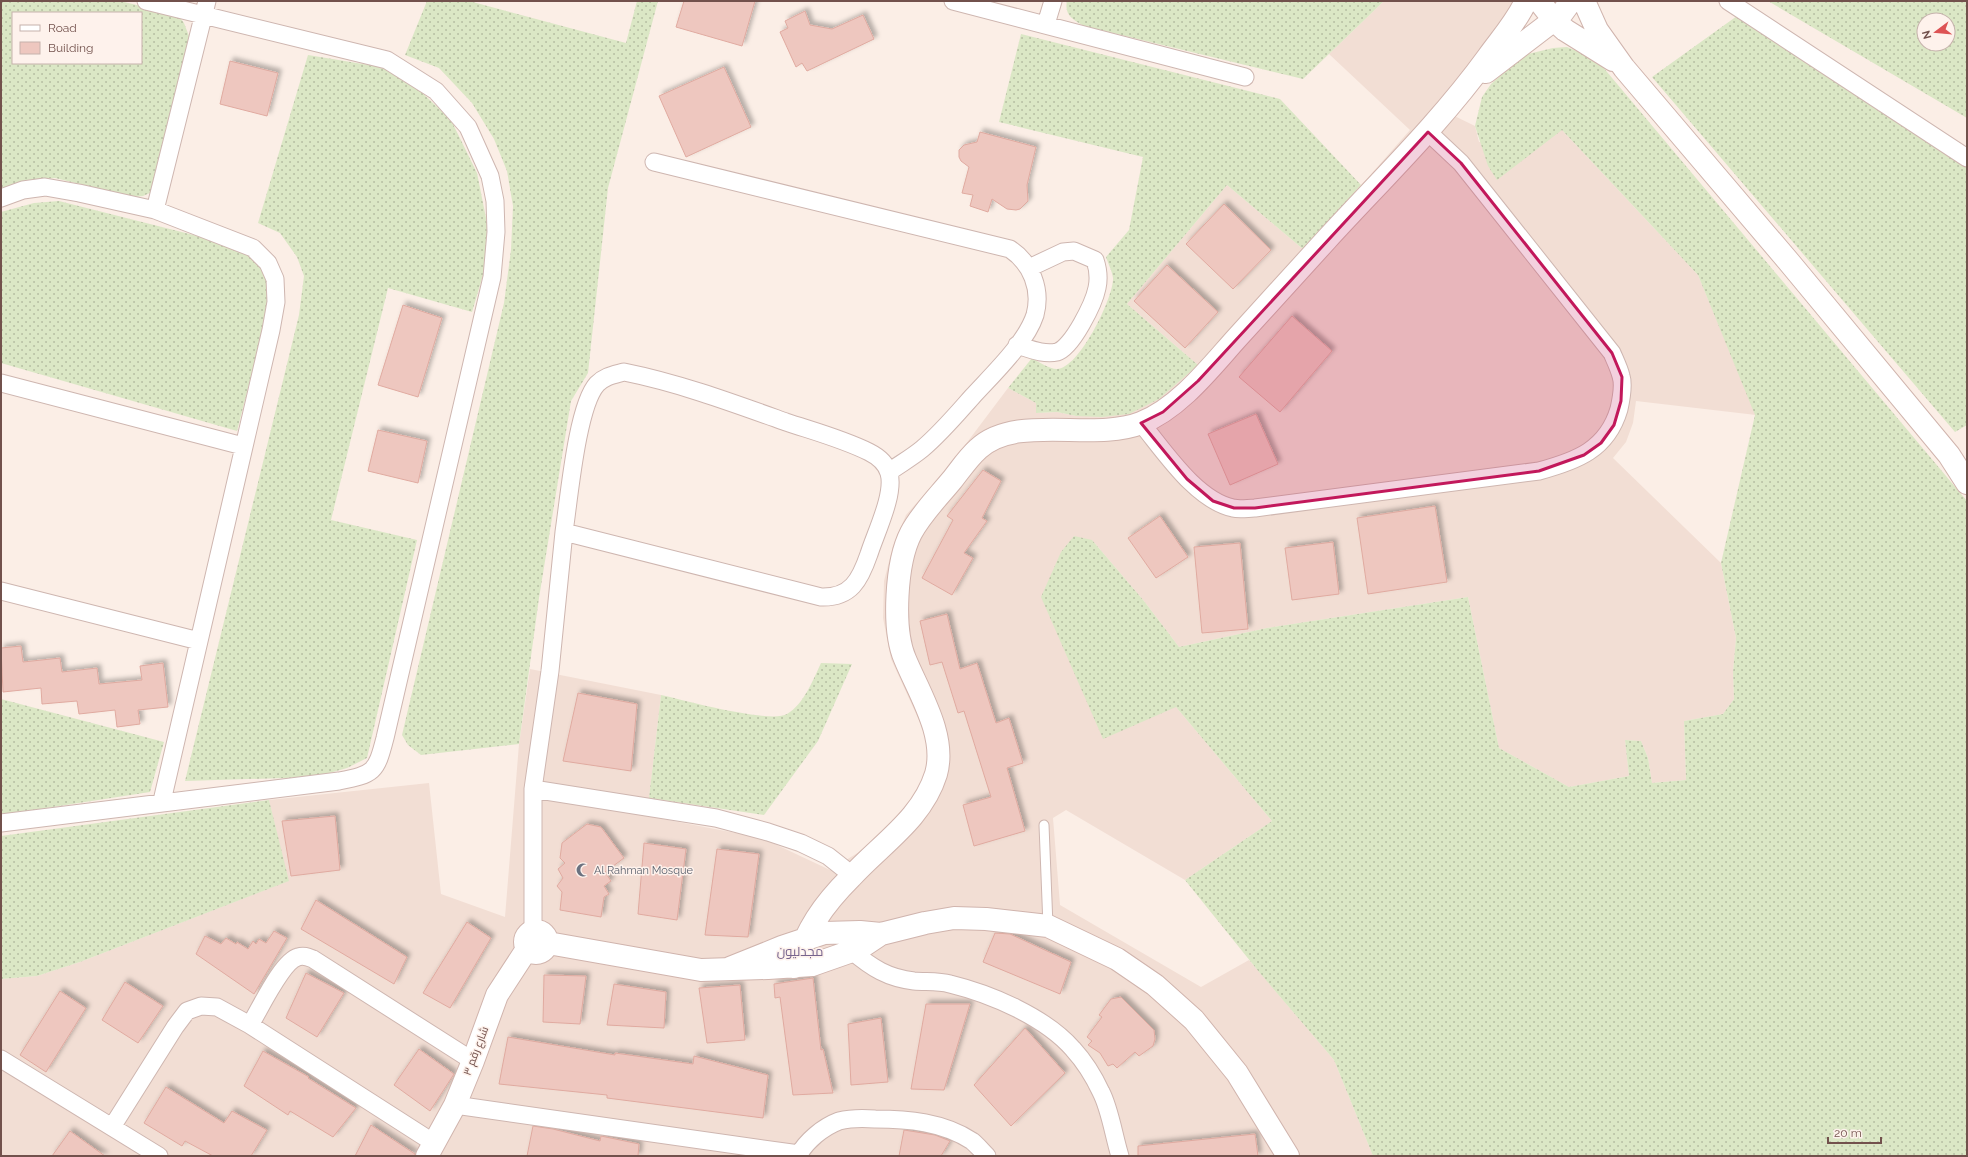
<svg xmlns="http://www.w3.org/2000/svg" width="1968" height="1157" viewBox="0 0 1968 1157" font-family="Raleway,Cairo,sans-serif">
<style>
.residential{fill:#f2ded4}
.grass{fill:url(#grass-dots);fill-rule:evenodd}
.building{fill:#eec7bf;stroke:#e0aaa0;filter:url(#shadow)}
.lines{fill:none;stroke-linecap:round;stroke-linejoin:round}
.lane-casing{stroke:#ceb6b0;stroke-width:11}
.street-casing{stroke:#ceb6b0;stroke-width:19}
.secondary-casing{stroke:#d0b4ad;stroke-width:24}
.lane{stroke:#fff;stroke-width:9}
.street{stroke:#fff;stroke-width:17}
.secondary{stroke:#fff;stroke-width:22}
.marked{fill:#c2185b;fill-opacity:0.2;stroke:#c2185b;stroke-width:3;stroke-linejoin:round}
.labels{text-anchor:middle;dominant-baseline:central;stroke-width:3;stroke-linejoin:round;paint-order:stroke}
.worship-label{font-size:11px;fill:#5b616d;stroke:#fef2ec;text-anchor:start}
.street-label{font-size:11px;fill:#72514c;stroke:#fef2ec}
.quarter-label{font-size:13px;fill:#77648e;stroke:#fef2ec}
</style>
<defs>
<pattern id="grass-dots" width="8" height="8" patternUnits="userSpaceOnUse"><rect width="8" height="8" fill="#dbe7c5"/><path d="M2 2h.1M6 6h.1" fill="none" stroke="#b6bea2" stroke-width="1.8" stroke-linecap="round"/></pattern>
<filter id="shadow"><feDropShadow dx="3.5" dy="-3.5" stdDeviation="2" flood-color="#0004"/></filter>
</defs>
<rect width="100%" height="100%" fill="#fbeee6"/>
<path class="residential" d="M1384 1H1517L1511 19 1434 106 1475 126 1479 142 1562 130 1698 275 1756 415 1636 401 1633 423 1626 442 1613 458 1721 563 1736 638 1733 672 1734 699 1723 714 1684 721 1686 780 1652 783 1648 758 1641 741 1625 740 1629 776 1569 787 1499 748 1468 597 1267 628 1179 647 1144 601 1092 540 1176 707 1272 821 1185 880 1066 810 1053 818 1060 905 1201 987 1249 960 1334 1060 1373 1156H1V979L37 976 80 962 288 881 269 800 429 783 441 894 505 917 519 744 530 669 661 695 647 816 762 838 830 870 880 839 918 791 931 758 923 729 891 659 883 618 884 581 893 546 906 515 950 465 1008 388 1036 403V413L1057 412 1076 416 1198 365 1127 304 1227 185 1304 250 1410 130 1329 54Z"/>
<path class="grass" d="M1 1H120L178 15 184 23 189 36 188 57 152 192 143 196 133 197 55 178 36 180 1 189ZM13 13H141V63H13Z
M427 1H469L626 43 637 1H658L608 188 588 373 571 401 539 598 519 744 421 755 408 745 402 735 504 303 511 250 513 206 507 171 494 139 472 103 439 68 405 55Z
M1067 1H1384L1303 79 1084 26C1073 20 1064 15 1067 1Z
M1768 1H1967V118ZM1924 20H1948V44H1924Z
M1737 16 1967 167V425L1955 432 1652 77Z
M1021 34 1280 99 1361 185 1304 250 1227 185 1127 304 1198 365 1159 399 1129 414 1102 417 1076 416 1057 412 1036 413V403L1008 388 1032 358C1039 362 1049 369 1057 369 1079 369 1114 297 1113 278 1112 271 1108 263 1106 257L1129 230 1143 157 999 122Z
M1567 47 1579 52 1602 66 1967 501V1156H1373L1334 1060 1259 972 1185 880 1272 821 1176 707 1103 739 1041 597 1061 552 1074 536 1092 540 1144 601 1179 647 1267 628 1468 597 1499 748 1569 787 1629 776 1625 740 1641 741 1648 758 1652 783 1686 780 1684 721 1723 714 1734 699 1733 672 1736 638 1721 563 1755 415 1698 275 1562 130 1497 180 1488 166 1475 126 1482 97 1491 84 1524 55 1553 48Z
M308 55 381 67 416 87 451 120 477 173 488 228 486 265 472 312 388 288 331 520 417 540 367 758 347 768 315 777 185 781 299 315 304 276 297 257 280 233 258 223Z
M59 201 237 246 262 264 272 295 237 431 1 363V212L34 203Z
M821 663 852 664 818 741 764 815 649 798 661 695C683 700 771 724 787 714 804 704 813 680 821 663Z
M1 699 164 742 150 792 1 815Z
M269 800 289 881 80 962 37 976 1 979V836Z"/>
<path class="building" d="M684 1H755L742 46 676 27Z
M805 11 810 25 832 29 863 15 874 39 807 71 802 63 796 67 780 32 788 28 785 21Z
M230 61 278 73 267 116 220 104Z
M724 67 751 127 686 157 659 96Z
M980 132 1036 147 1027 185 1028 201 1020 209 1016 210 1007 209 992 199 988 212 970 206 973 195 962 193 969 167 961 161 959 157V150L964 145 977 142Z
M1224 204 1271 250 1233 289 1186 244Z
M1167 265 1218 312 1185 348 1134 301Z
M403 305 442 318 418 397 378 385Z
M1292 316 1332 351 1280 412 1239 377Z
M1256 414 1278 464 1230 485 1208 434Z
M378 430 427 441 418 483 368 471Z
M983 470 1001 481 982 518 987 521 964 553 973 558 952 595 922 578 953 520 947 516Z
M1435 506 1447 582 1368 594 1357 518Z
M1160 516 1188 557 1156 578 1128 538Z
M1333 542 1339 594 1292 600 1285 548Z
M1240 543 1248 629 1202 633 1194 547Z
M947 614 960 669 977 663 996 723 1009 718 1023 763 1007 768 1025 831 974 846 963 805 991 797 964 711 958 713 942 662 930 665 920 621Z
M21 646 23 662 60 658 62 672 97 668 99 684 142 680 140 666 163 663 168 707 138 710 140 724 117 727 115 710 79 714 77 701 42 704 41 688 3 692 1 648Z
M578 693 637 704 631 771 563 761Z
M335 816 340 870 291 876 282 821Z
M587 824 601 827 624 858 605 872 611 881 604 886 609 894 604 897 601 917 560 910 562 892 557 886 563 878 558 869 565 863 560 858 562 843Z
M644 843 686 849 677 920 638 914Z
M717 849 759 854 748 937 705 935Z
M316 900 407 957 394 984 301 929Z
M467 922 491 938 450 1008 423 993Z
M274 931 287 938 254 994 196 954 205 936 221 944 226 938 236 944 237 942 248 949 253 941 256 944 259 939 266 943Z
M995 933 1010 934 1071 962 1060 994 983 962Z
M306 973 344 993 317 1037 286 1018Z
M544 975 586 976 580 1024 543 1022Z
M813 978 821 1050 823 1049 833 1093 793 1095 780 997 775 998 774 984Z
M125 982 163 1006 138 1043 102 1020Z
M614 984 666 992 664 1028 607 1025Z
M740 985 745 1040 707 1043 699 988Z
M60 991 86 1008 46 1072 20 1055Z
M1121 997 1154 1030 1155 1039 1153 1046 1139 1056 1135 1052 1117 1068 1113 1064 1108 1066 1100 1053 1088 1045 1092 1041 1087 1037 1102 1017 1099 1015 1111 999Z
M926 1004H970L944 1090 911 1089Z
M881 1018 888 1082 851 1085 848 1024Z
M1025 1028 1065 1073 1011 1126 974 1085Z
M508 1037 615 1055V1053L693 1064 694 1056 768 1075 763 1118 607 1098V1095L499 1084Z
M419 1049 454 1074 430 1111 394 1085Z
M263 1051 309 1077 308 1078 356 1108 333 1137 290 1111 288 1115 244 1086Z
M166 1087 224 1123 232 1111 267 1130 251 1156H213L185 1141 182 1146 144 1123Z
M371 1125 415 1154V1156H355Z
M533 1126 553 1129 600 1141 601 1136 639 1144 638 1156H527Z
M904 1130 935 1135 950 1141 941 1156H899Z
M70 1131 105 1156H52Z
M1255 1134 1258 1156H1138V1146Z"/>
<g class="lines">
<g class="lane-casing">
<path id="lane" d="M1044 825 1048 926"/>
</g>
<g class="street-casing">
<path id="street" d="M953 1 1245 77
M1728 1 1967 158
M1046 24 1053 1
M654 162 1010 249C1031 263 1042 289 1035 315 1026 343 992 375 972 397 956 415 940 434 922 449 911 458 900 464 889 472
M1 198 23 190 45 187 79 193 155 210 253 248 268 263 275 279 276 302 271 330 162 801
M155 210 207 1
M1017 345C1030 349 1044 355 1057 352 1072 348 1094 303 1097 288 1099 279 1098 269 1095 260L1074 251 1063 252 1029 268
M624 372C679 383 733 403 786 422 813 431 843 439 869 452 877 456 886 463 889 473 895 494 876 532 869 554 860 580 851 598 821 597L564 532C569 499 577 406 597 384 605 376 613 375 624 372Z
M1 383 243 446
M1141 423C1165 452 1196 500 1233 508 1240 510 1248 508 1255 508L1539 471C1576 461 1607 450 1619 409 1621 400 1624 385 1621 376 1619 368 1615 360 1612 353L1461 163 1428 132
M1 591 199 641
M533 789 716 818 768 832 801 843 828 856 852 875
M1 823 339 781C374 774 376 773 385 738L492 277 496 232 495 201 490 176 468 127 436 91 387 60 146 1
M533 931V789L550 671 564 532
M852 951C872 968 888 978 914 981 926 982 939 981 950 984 991 994 1045 1017 1073 1049 1084 1061 1094 1077 1101 1092 1110 1109 1114 1137 1120 1156
M250 1025C260 1009 282 961 298 957 304 955 308 957 313 959L473 1061
M1 1059 159 1156
M455 1105 799 1154
M112 1127 175 1027 187 1011 201 1006 217 1007 250 1025 434 1143
M798 1156C806 1141 823 1127 839 1121 851 1118 863 1118 875 1119 908 1119 943 1122 972 1141 977 1145 982 1151 987 1156"/>
</g>
<g class="secondary-casing">
<path id="secondary" d="M1539 1 1554 20 1565 30 1613 60
M1584 1 1597 30 1624 68 1789 262 1949 455 1967 483
M1486 72 1554 20 1563 12 1571 1
M525 942a11 11 0 1 1 22 0a11 11 0 1 1-22 0Z
M548 943 701 970 768 968 812 965 852 951 863 946 881 934
M794 967C807 929 822 906 851 877 881 844 922 819 936 774 947 736 919 693 905 659 892 629 896 562 911 533 921 514 938 497 952 480 960 470 968 458 978 449 1016 413 1093 442 1141 423 1179 408 1210 368 1236 339 1267 305 1297 272 1327 239 1383 178 1440 123 1488 57 1501 39 1517 21 1526 1
M730 968 782 947 824 933 860 932 881 934 925 923 954 918 986 919 1048 926 1117 959 1155 985 1194 1020 1237 1073 1288 1156
M427 1156 455 1105 473 1061 497 995 527 949"/>
</g>
<use href="#lane" class="lane"/>
<use href="#street" class="street"/>
<use href="#secondary" class="secondary"/>
</g>
<path class="marked" d="M1428 132 1461 163 1612 353 1622 377 1621 401 1614 425 1601 443 1584 455 1539 471 1255 508H1234L1213 501 1187 479 1141 423 1163 412 1198 381Z"/>
<defs>
<g id="mosque-bare" transform="scale(1.08)"><path d="M3.5-4.9A6 6 0 1 0 3.5 4.9A5 5 0 1 1 3.5-4.9Z" fill="#6b7280" stroke="#fef2ec" stroke-width="2.5" paint-order="stroke"/></g>
</defs>
<g fill-rule="evenodd">
<use href="#mosque-bare" x="583" y="870"/>
</g>
<g class="labels">
<g class="worship-label">
<text x="594" y="870">Al Rahman Mosque</text>
</g>
<g class="street-label">
<text transform="translate(476 1051) rotate(-69)">شارع رقم ٣</text>
</g>
<g class="quarter-label">
<text x="800" y="951">مجدليون</text>
</g>
</g>
<rect width="1968" height="1157" fill="none" stroke="#72514c" stroke-width="4"/>
<rect x="12" y="12" width="130" height="52" fill="#fef2ec" stroke="#c6b2ac"/>
<rect x="20" y="25" width="20" height="6" fill="#ffffff" stroke="#c6b2ac"/>
<text x="48" y="32" font-size="12" fill="#72514c">Road</text>
<rect x="20" y="42" width="20" height="12" fill="#eec7bf" stroke="#c6b2ac"/>
<text x="48" y="52" font-size="12" fill="#72514c">Building</text>
<g transform="translate(1936 32) rotate(254)"><circle r="19" fill="#fef2ec" stroke="#c6b2ac"/>
<path d="M0-3L7 15L0 10L-7 15Z" fill="#dd5354"/>
<text y="-6" font-size="11" font-weight="bold" text-anchor="middle" fill="#72514c">N</text>
</g>
<path d="M1828 1137v6h53v-6" fill="none" stroke="#72514c" stroke-width="2"/>
<text x="1834" y="1137" font-size="12" fill="#72514c" stroke="#fef2ec" stroke-width="3" paint-order="stroke">20 m</text>
</svg>
